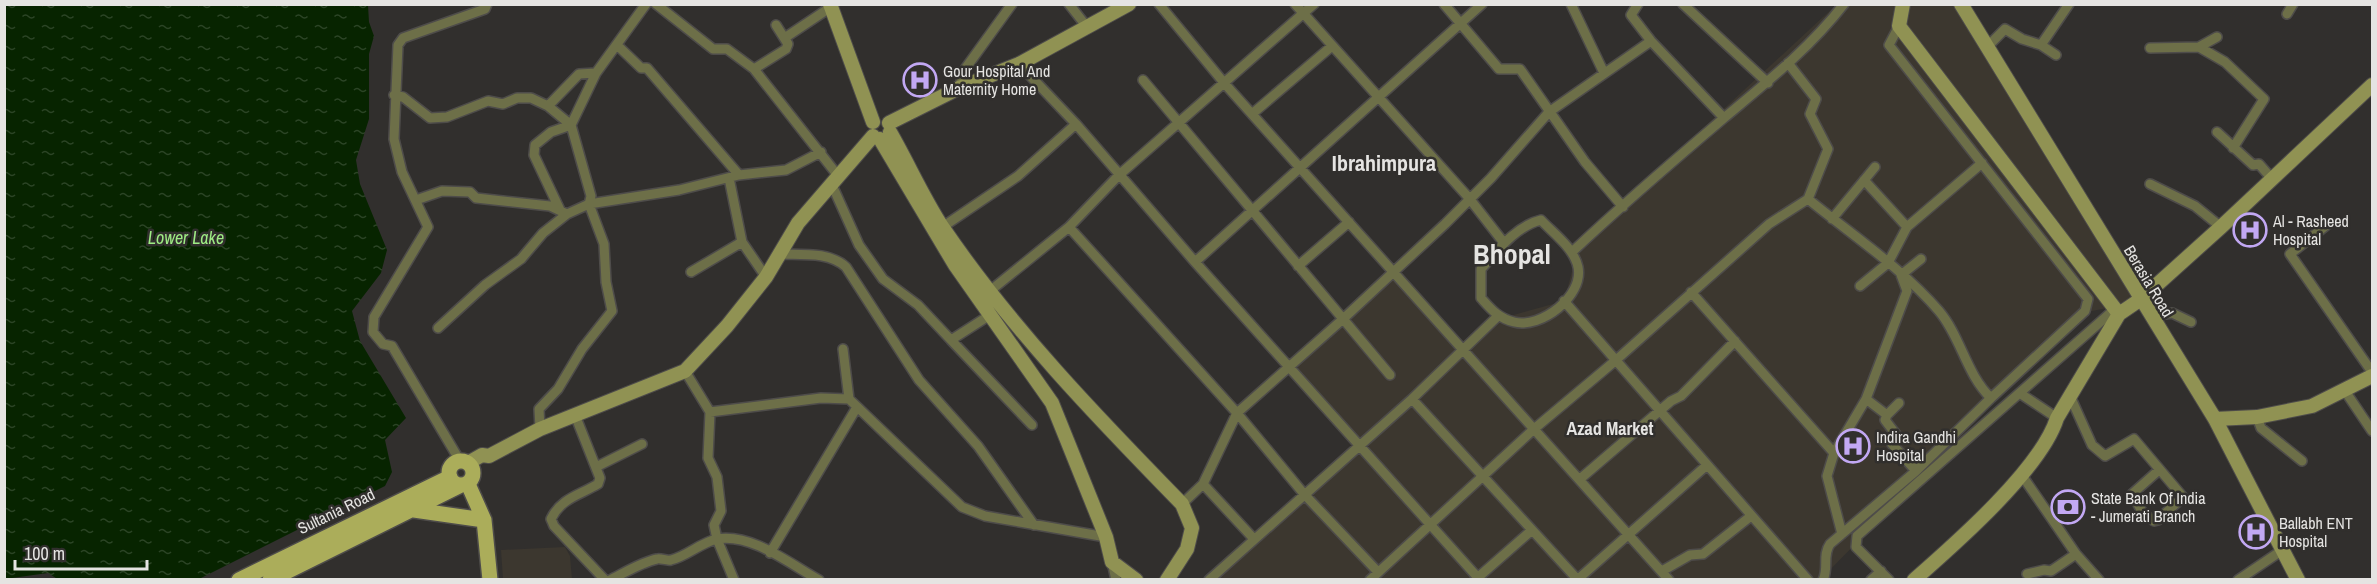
<svg xmlns="http://www.w3.org/2000/svg" width="2377" height="584" viewBox="0 0 2377 584" font-family="'Archivo Narrow',sans-serif">
<style>
.built{fill:#3c372f}
.water{fill:url(#water-ripples)}
.lines{fill:none;stroke-linecap:round;stroke-linejoin:round}
.street-casing{stroke:#4e4c4a;stroke-width:12}
.secondary-casing{stroke:#4e4c4a;stroke-width:16}
.primary-casing{stroke:#4e4c4a;stroke-width:18}
.street{stroke:#6d6f48;stroke-width:9}
.secondary{stroke:#909253;stroke-width:14}
.primary{stroke:#abad5a;stroke-width:15}
.labels{text-anchor:middle;dominant-baseline:central;stroke-width:5;stroke-linejoin:round;paint-order:stroke}
.poi-label{font-size:16px;fill:#e5e4e2;stroke:#312f2d;text-anchor:start}
.street-label{font-size:16px;fill:#e5e4e2;stroke:#312f2d}
.water-label{font-size:18px;font-style:italic;fill:#9eeb84;stroke:#312f2d}
.neighbourhood-label{font-size:18px;font-weight:bold;fill:#e5e4e2;stroke:#312f2d}
.district-label{font-size:22px;font-weight:bold;fill:#e5e4e2;stroke:#312f2d}
.town-label{font-size:28px;font-weight:bold;fill:#e5e4e2;stroke:#312f2d}
</style>
<defs>
<pattern id="water-ripples" width="26" height="14" patternUnits="userSpaceOnUse" patternTransform="scale(1.5)"><rect width="26" height="14" fill="#072400"/><path d="M2 4q2-2 4 0t4 0M15 11q2-2 4 0t4 0" fill="none" stroke="#2b4425"/></pattern>
</defs>
<rect width="100%" height="100%" fill="#312f2d"/>
<path class="built" d="M1836 5H1961L2142 301 2082 313 1821 579 1210 580 1356 448 1289 365 1394 272 1465 351 1499 319 1564 301 1580 242Z
M565 547 570 556 572 579H503L501 550Z"/>
<path class="water" d="M4 5H368L369 22 374 36 369 54V119L356 160 360 184 387 250 381 273 352 311 360 341 406 418 385 440 392 472 385 486 199 579 59 580 48 573 5 579Z"/>
<g class="lines">
<g class="street-casing">
<path id="street" d="M656 4 713 49H727L754 69 839 177
M1069 4 1087 27
M1159 4 1225 84 1669 580
M1295 4 1469 198 1504 243
M1444 4 1499 69H1520L1585 162 1623 207
M1571 4 1604 73
M1638 4 1631 15 1651 41 1724 118
M1683 4 1768 83
M2287 14 2293 4
M786 37 831 7
M617 45 641 68H647L739 175
M1987 47 2005 29 2022 39 2041 45
M2199 47 2217 37
M2150 48 2199 47 2225 62 2264 99 2233 148
M2056 55 2041 45 2069 4
M1019 64 1076 124 1195 262 1480 580
M754 69 786 49 788 44 776 25
M1143 80 1390 375
M959 88 965 69 1012 4
M394 95 403 97 430 118 447 117 488 101 503 104 517 98H531L548 106 571 125 551 132 535 145 534 155 560 210
M548 106 579 74 596 73
M1252 114 1332 46
M2217 132 2253 165 2259 164 2273 180
M729 178 742 242 766 277
M1864 180 1907 227
M2150 184 2195 206 2221 227
M832 185 859 245 883 279 918 305 951 340 990 315
M1808 199C1852 235 1902 268 1939 311 1961 337 1966 374 1991 398
M416 200 442 191 470 192 476 198 550 206 567 214 589 204 679 190 739 175 786 170 821 152
M1832 219 1875 167
M1541 220C1553 233 1574 248 1578 267 1584 296 1541 329 1514 322 1498 318 1491 309 1481 298V269C1497 251 1516 226 1541 220Z
M2328 224 2290 254 2372 372
M1069 227 1237 413 1304 494 1378 572
M938 230 1018 176 1076 124
M1572 252C1621 206 1672 162 1724 118 1766 83 1810 48 1844 4
M779 254C800 255 829 251 846 267L919 380 978 446 1034 525
M1195 262 1482 4
M1298 266 1349 222
M691 272 742 242
M1860 286 1888 263 1907 227 1982 163
M1691 292 1834 453
M985 295 1069 227 1119 175 1314 4
M1564 301 1808 580
M2151 316 2172 313 2191 322
M438 328 485 285 521 259 543 233 567 214
M951 340 1032 425
M843 349 849 399
M685 371 710 412 821 398 849 399 962 507 985 516 1106 537
M2345 391 2372 431
M2021 394 2057 418
M2070 396 2092 445 2105 456 2134 439 2183 497 2158 520 2154 521 2143 513 2132 494 2159 470
M1412 399 1578 580
M1866 399 1887 415 1885 420 1898 437 1892 444 1916 471
M710 412 708 458 717 477 721 511 714 525 717 539 734 580
M575 415 600 478 598 484C580 495 561 498 551 519L554 526 605 580
M1887 415 1899 403
M2257 417 2261 428 2302 461
M540 429 539 409 558 389 582 349 612 311 606 282 604 244 589 204 591 196 571 125 596 73 646 4
M460 461 392 346 383 344 373 332 374 317 428 227 402 172 394 139 398 45 403 38 485 9 487 4
M598 466 642 444
M2021 474 2076 554 2099 580
M1580 479 1671 401 1681 396 1735 341
M1203 484 1254 539
M1182 504 1203 484 1237 413 1343 319 1445 224 1491 178 1549 112 1651 41
M1842 534 1827 476 1834 453 1866 399 1907 291 1901 275 1921 259
M770 553 857 407
M1112 562 1116 580
M1662 571 1690 555 1703 554 1751 516
M2027 574 2044 570 2051 571 2076 554
M610 580C624 573 642 562 657 559 661 558 666 561 671 560 687 556 700 543 717 539 752 533 790 564 819 580
M1209 580 1412 399 1498 316
M1370 580 1534 429 1615 361 1769 224 1808 199 1828 149 1810 114 1816 99 1788 63
M1475 580 1532 530
M1577 580 1707 465
M1823 580C1829 568 1822 555 1830 544L1916 471 1991 398 2085 311 2088 299 1889 45 1899 26
M1871 580 1881 571
M1889 580 1856 547 1857 536 2115 309
M2238 580 2284 549"/>
</g>
<g class="secondary-casing">
<path id="secondary" d="M830 4 873 122
M1903 4 1899 26 2119 314
M1961 4 2215 419 2298 580
M889 123 959 88 1019 64 1129 4
M890 132C908 163 923 198 943 228 1012 329 1097 417 1182 504L1192 528 1187 549 1167 580
M880 139 955 265 1052 403 1106 537 1112 562 1136 580
M2215 419 2257 417 2312 406 2372 376
M468 463 482 455 489 456 540 429 685 371 727 326 766 277 798 223 873 136
M1914 580C1955 544 2041 469 2057 418L2119 314 2141 299 2221 227 2372 85"/>
</g>
<g class="primary-casing">
<path id="primary" d="M449 473a12 12 0 1 1 24 0a12 12 0 1 1-24 0Z
M468 484 484 520 490 580
M414 510 484 520
M239 580 450 477
M270 580 461 485"/>
</g>
<use href="#street" class="street"/>
<use href="#secondary" class="secondary"/>
<use href="#primary" class="primary"/>
</g>
<defs>
<g id="hospital-ring" transform="scale(1.725)"><circle r="9.5" fill="#312f2d" stroke="#c2a8f3" stroke-width="1.5"/><path d="M-5-5h3v3.5h4V-5h3V5h-3V1.5h-4V5h-3Z" fill="#c2a8f3"/></g>
<g id="bank-ring" transform="scale(1.725)"><circle r="9.5" fill="#312f2d" stroke="#c2a8f3" stroke-width="1.5"/><path d="M-6-4H6V4H-6ZM0-2.3a2.3 2.3 0 1 0 0 4.6a2.3 2.3 0 1 0 0-4.6Z" fill="#c2a8f3"/></g>
</defs>
<g fill-rule="evenodd">
<use href="#hospital-ring" x="920" y="80"/>
<use href="#hospital-ring" x="2250" y="230"/>
<use href="#hospital-ring" x="1853" y="446"/>
<use href="#bank-ring" x="2068" y="507"/>
<use href="#hospital-ring" x="2256" y="532"/>
</g>
<g class="labels">
<g class="poi-label">
<text x="943" y="71">Gour Hospital And<tspan x="943" dy="18">Maternity Home</tspan></text>
<text x="2273" y="221">Al - Rasheed<tspan x="2273" dy="18">Hospital</tspan></text>
<text x="1876" y="437">Indira Gandhi<tspan x="1876" dy="18">Hospital</tspan></text>
<text x="2091" y="498">State Bank Of India<tspan x="2091" dy="18">- Jumerati Branch</tspan></text>
<text x="2279" y="523">Ballabh ENT<tspan x="2279" dy="18">Hospital</tspan></text>
</g>
<g class="street-label">
<text transform="translate(2149 281) rotate(59)">Berasia Road</text>
<text transform="translate(336 511) rotate(-26)">Sultania Road</text>
</g>
<g class="water-label">
<text x="186" y="237">Lower Lake</text>
</g>
<g class="neighbourhood-label">
<text x="1610" y="428">Azad Market</text>
</g>
<g class="district-label">
<text x="1384" y="163">Ibrahimpura</text>
</g>
<g class="town-label">
<text x="1512" y="254">Bhopal</text>
</g>
</g>
<rect width="2377" height="584" fill="none" stroke="#e5e4e2" stroke-width="12"/>
<path d="M15 560v9h132v-9" fill="none" stroke="#e5e4e2" stroke-width="3"/>
<text x="24" y="560" font-size="18" fill="#e5e4e2" stroke="#312f2d" stroke-width="4.5" paint-order="stroke">100 m</text>
</svg>
